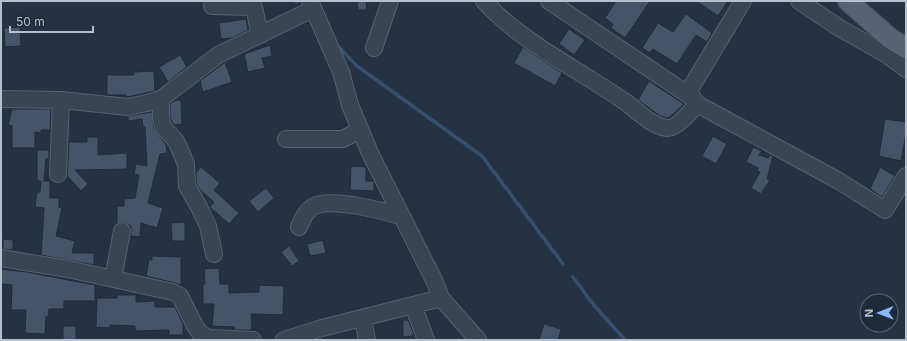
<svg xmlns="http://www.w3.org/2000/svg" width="907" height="341" viewBox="0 0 907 341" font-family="Inter,sans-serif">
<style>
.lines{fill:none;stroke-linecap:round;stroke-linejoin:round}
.stream{stroke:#374e6d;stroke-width:3.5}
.building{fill:#465469;stroke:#202b3b}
.minor-casing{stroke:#576271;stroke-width:18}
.major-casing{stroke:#434d5d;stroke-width:22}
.minor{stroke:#394454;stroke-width:16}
.major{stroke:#576374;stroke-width:20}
</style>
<rect width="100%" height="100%" fill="#243244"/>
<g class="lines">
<path class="stream" d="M297 1V2
M336 44 357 66 482 156 563 264
M573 277 593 304 625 340"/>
</g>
<path class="building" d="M366 1 367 10H358L357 2Z
M616 1H650L625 38 611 28 613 24 605 18Z
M696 1H728L718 16Z
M686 14 712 33 707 42 696 35 677 64 653 49 650 53 642 48 658 23 673 32Z
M246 19 248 30 232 38 221 39 219 23Z
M20 27 21 46 5 47 4 28Z
M569 29 585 40 574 55 559 44Z
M270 45 272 56 262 58 265 68 248 72 244 54Z
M523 47 562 73 555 86 514 63Z
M180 55 187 67 168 82 159 67Z
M225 62 232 82 203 92 200 81Z
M154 71 155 91 128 97H126V95H107V75H134V72Z
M649 81 684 104 670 117 667 118 660 116 638 100Z
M181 100 182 124 174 125 172 122 170 116V104L174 101Z
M12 109H51L50 130H41V133L35 132V148H12V126L8 125Z
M152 112 154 129 166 145 167 153 160 154 148 203 163 208 157 228 141 223 140 237 131 236V226L123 222 117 224V206H124V199L135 198 139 175 134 174 136 164 147 166 145 127H143L142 119 128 121V116Z
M885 119 906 122V133L901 161 879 156Z
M713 136 727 144 716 164 702 156Z
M87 137H98V155L127 153V169L75 170 88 184 81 191 67 176 69 142H87Z
M753 147 762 151 759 155 768 158 770 155 773 156 767 179 770 180 761 194 751 188 760 172 757 171 758 168 746 162Z
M37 150H49V159H46L44 181H50V198H59V207L62 208 56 236 75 241 72 253H94V265L41 255 44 208 35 207 37 192H40L41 181H37Z
M351 166 366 167V181H374V191L350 190Z
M201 167 220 183 214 190 239 213 229 224 210 207 214 202 200 190 196 183V173Z
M880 167 895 176 882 197 870 189Z
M266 188 274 198 258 212 249 201Z
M185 222V241H172L171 223Z
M3 239 13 240V250L3 249Z
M323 240 326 253 310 256 307 244Z
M289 246 299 261 292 266 281 252Z
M152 256 181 257V285L175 283 146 276 149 259 152 260Z
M219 268 220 284H229V293L259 292V285L284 286 283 315 251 314 252 330H235L234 327 212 326 214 304H203V284H205L204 269Z
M1 269 27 272 95 285V301H64V309H49L48 317H46L45 334 25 333 26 310H11L12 285 1 284Z
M117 295H136V302L155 301V307H175L183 324V335H169V330L135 331V326L110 325V328L96 327 97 298H117Z
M403 320H408L413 332V336L403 337Z
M544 324 561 329 558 340H539Z
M63 326H76V340H63Z"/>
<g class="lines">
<g class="minor-casing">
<path id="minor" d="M310 1 341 72 350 105 370 153 434 280 441 298 478 340
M484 1C522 43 578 69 624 101 637 110 651 126 667 128 676 129 691 111 697 104L693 98 549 1
M799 1 838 27 887 55 906 69
M212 6 254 7 260 35
M374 48 390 1
M687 94 743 1
M1 99 61 100 128 107 147 103 161 99 218 55 313 9
M161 99V117L163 127 176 141 181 152 186 164 187 186 199 207 208 226 214 254
M697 104 839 181 885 210 906 176
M286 139H343L360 130
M58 174 61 100
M299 227C303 218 307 208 317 205 336 199 381 210 400 216
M1 258 68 269 173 292 180 296 195 326 200 333 209 338 253 340
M113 279 122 231
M413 305 426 340
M363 318 367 340
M284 340 322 328 441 298"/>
</g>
<g class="major-casing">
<path id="major" d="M848 1 891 39 906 48"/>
</g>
<use href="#minor" class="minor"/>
<use href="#major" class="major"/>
</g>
<rect width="907" height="341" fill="none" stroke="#b6bfcd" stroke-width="4"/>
<g transform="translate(879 313) rotate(269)"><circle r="19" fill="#1e2939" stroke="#5b6574"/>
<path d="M0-3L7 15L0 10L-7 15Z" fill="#89b8ff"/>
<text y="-6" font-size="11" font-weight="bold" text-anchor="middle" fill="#b6bfcd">N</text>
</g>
<path d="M10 26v6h83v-6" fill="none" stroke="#b6bfcd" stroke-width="2"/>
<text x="16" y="26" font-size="12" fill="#b6bfcd" stroke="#1e2939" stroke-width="3" paint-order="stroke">50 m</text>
</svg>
